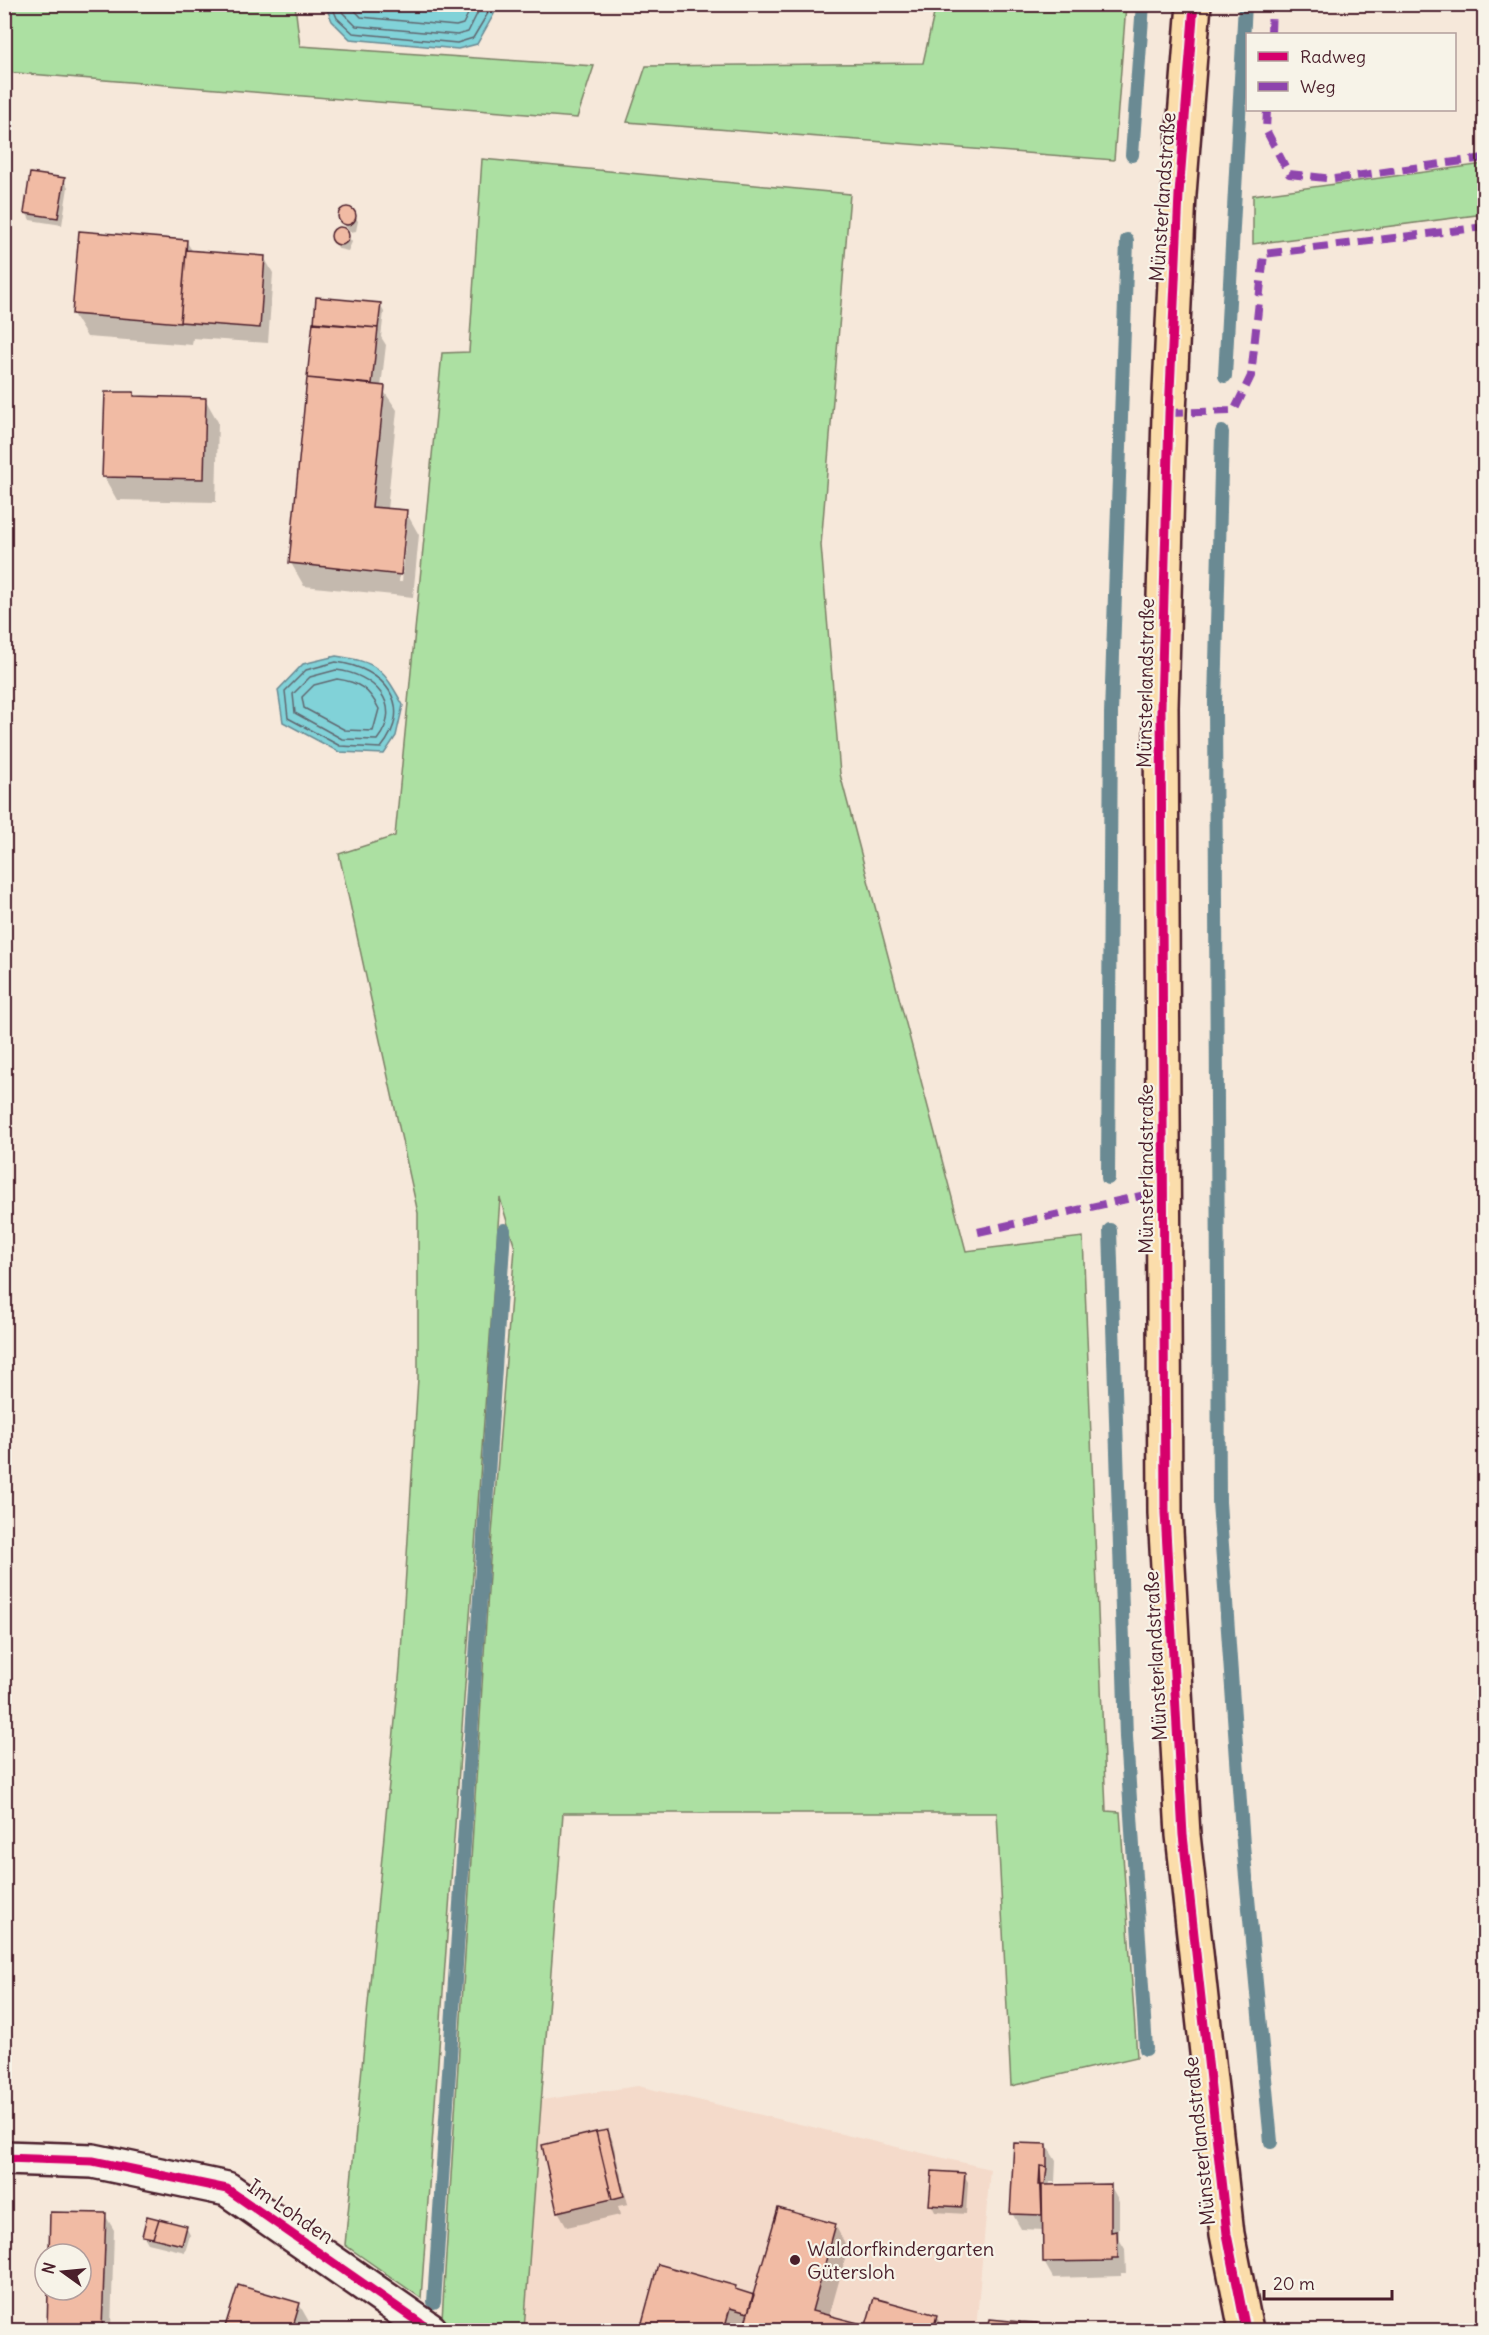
<svg xmlns="http://www.w3.org/2000/svg" width="1489" height="2335" viewBox="0 0 1489 2335" font-family="Delius,sans-serif">
<style>
.built{fill:#f4daca}
.green{fill:#ace0a2;stroke:#7b8066;stroke-width:1.5}
.water{fill:#81d2d8;stroke:#6b8a93;stroke-width:1.5}
.shadow{fill:#0003;fill-rule:evenodd}
.lines{fill:none;stroke-linecap:round;stroke-linejoin:round}
.shore{stroke:#606770;stroke-width:1.5}
.stream{stroke:#6b8a93;stroke-width:14}
.building{fill:#f1bba4;stroke:#4a1f2b;stroke-width:1.5}
.minor-casing{stroke:#4a1f2b;stroke-width:38}
.major-casing{stroke:#4a1f2b;stroke-width:38}
.minor{stroke:#f7f3e8;stroke-width:33}
.major{stroke:#fbddab;stroke-width:33}
.quiet{stroke:#8e44ad;stroke-width:8;stroke-dasharray:15 8;stroke-linecap:butt}
.cycleway-casing{stroke:#f7f3e8;stroke-width:13}
.cycleway{stroke:#d6006c;stroke-width:9}
.poi-dot{fill:#4a1f2b;stroke:#f7f3e8;stroke-width:2}
.labels{text-anchor:middle;dominant-baseline:central;stroke-width:4.5;stroke-linejoin:round;paint-order:stroke}
.street-label{font-size:20px;fill:#4a1f2b;stroke:#f7f3e8}
.poi-label{font-size:20px;fill:#4a1f2b;stroke:#f7f3e8;text-anchor:start}
</style>
<rect width="100%" height="100%" fill="#f6e8da"/>
<filter id="ink" filterUnits="userSpaceOnUse"><feTurbulence type="fractalNoise" baseFrequency=".0167" numOctaves="2"/><feDisplacementMap in="SourceGraphic" scale="12" xChannelSelector="R" yChannelSelector="G"/><feConvolveMatrix kernelMatrix="1 2 1 2 8 2 1 2 1" color-interpolation-filters="sRGB"/></filter>
<g filter="url(#ink)">
<path class="built" d="M638 2086 990 2169 976 2330H524L541 2100Z"/>
<path class="green" d="M4 5H295L300 46 594 66 577 118 5 72Z
M936 5H1126L1114 160 627 122 646 66 923 63Z
M482 159 850 194 821 545 840 774 966 1251 1083 1237 1106 1811 1120 1812 1137 2057 1011 2086 997 1813H563L524 2330H457L442 2319 490 1559 515 1248 500 1198 421 2298 345 2245 400 1668 418 1378V1213L339 854 395 836 442 353 469 352Z
M1484 164V214L1253 244V195Z"/>
<path class="water" d="M325 5H495L494 14 477 44 458 49 350 39 332 21Z
M336 656C378 662 383 669 403 705L396 736 384 754 339 752 283 722 278 690 303 664Z"/>
<path class="shadow" d="M64 180 68 187 62 225 30 220 26 212Z
M349 209 358 221 356 231 350 232 341 220 343 210Z
M338 229H343L352 242 348 251 339 249 334 241V232Z
M186 241 193 252 264 257 273 273 268 343 193 338 192 345 87 337 73 314Z
M380 305 384 312 381 337 386 345 381 387 397 410 387 510 406 512 419 535 413 597 304 586 291 563 314 324ZM403 532H406L402 582H399Z
M133 393 135 397 205 399 218 422 216 502 117 500 104 477Z
M608 2131 612 2139 628 2204 618 2206 620 2215 567 2227 558 2211Z
M1047 2146 1056 2161 1055 2182H1050L1049 2187 1110 2185 1119 2201V2239L1125 2249 1126 2273H1121V2276L1053 2278 1044 2262V2230L1021 2229 1012 2213Z
M964 2175 968 2182 966 2214 935 2212 931 2204Z
M105 2215 114 2230 111 2330H49L50 2290H81V2254H51Z
M835 2225 848 2249 829 2317 867 2327 936 2316 944 2330H745L747 2325 738 2323 736 2330H641L659 2266 735 2287 737 2292 755 2297Z
M186 2227 190 2235 185 2252 148 2243 144 2236Z
M239 2287 299 2304 312 2327 311 2330H227Z
M991 2321 1036 2325 1039 2330H990Z"/>
<g class="lines">
<path class="shore" d="M331 4 337 18 353 33 457 43 473 38 488 13 489 4
M339 4 343 13 356 26 457 35 468 32 482 4
M349 4 361 17 456 26 463 24 473 4
M336 662C383 668 416 704 381 748L340 746 288 718 285 691 306 670Z
M336 670C373 674 405 704 377 740L342 739 295 713 293 694 310 677Z
M337 679C359 682 369 689 379 709L373 731 345 730 304 708 302 697 314 685Z"/>
<path class="stream" d="M1132 155 1143 4
M1225 376 1245 4
M1222 432 1215 702 1219 1502 1243 1845 1271 2142
M1108 1178 1111 714 1127 240
M1110 1230 1126 1737 1146 2049
M434 2302 504 1230"/>
</g>
<path class="building" d="M30 173 65 178 58 218 24 213Z
M338 216a9 9 0 1 1 18 0a9 9 0 1 1-18 0Z
M331 236a9 9 0 1 1 18 0a9 9 0 1 1-18 0Z
M79 231 187 240 180 323 72 314Z
M186 250 265 256 260 328 180 322Z
M316 297 381 303 378 328 314 323Z
M313 322 378 328 372 384 307 378Z
M307 378 385 386 372 507 407 510 401 575 289 563Z
M105 392H134V396L206 398 204 479 102 477Z
M608 2130 624 2196 612 2199 596 2132Z
M596 2132 612 2199 557 2212 542 2145Z
M1014 2143 1047 2144V2167L1040 2166 1042 2215 1010 2214Z
M1040 2166 1047 2167 1045 2185H1039Z
M932 2171 965 2173 962 2207 929 2205Z
M1111 2184V2232L1117 2231 1118 2258H1112V2261L1043 2262 1042 2185Z
M778 2208 836 2224 812 2311 866 2325 874 2298 937 2315 933 2330H743Z
M50 2212 106 2213 102 2330H47L48 2290H81V2254H49Z
M147 2216 159 2219 153 2238 142 2236Z
M159 2219 187 2226 182 2245 153 2238Z
M658 2264 736 2286 735 2289 754 2295 748 2313 730 2308 724 2330H640Z
M238 2285 300 2303 292 2330H224Z
M990 2319 1020 2322 1019 2330H988Z
M1020 2322 1037 2323 1036 2330H1019Z"/>
<g class="lines">
<g class="minor-casing">
<path id="minor" d="M4 2158 93 2161 227 2189 430 2330"/>
</g>
<g class="major-casing">
<path id="major" d="M1194 4 1179 194 1169 413 1161 707 1165 1513 1183 1835 1227 2234 1246 2330"/>
</g>
<use href="#minor" class="minor"/>
<use href="#major" class="major"/>
<path class="quiet" d="M1271 34 1272 4
M1267 110 1266 130 1289 174 1334 179 1484 158
M1169 413 1234 411 1251 376 1264 254 1484 227
M978 1232 1163 1191"/>
<g class="cycleway-casing">
<path id="cycleway" d="M1194 4 1179 194 1169 413 1161 707 1165 1513 1183 1835 1227 2234 1246 2330
M4 2158 93 2161 227 2189 430 2330"/>
</g>
<use href="#cycleway" class="cycleway"/>
</g>
</g>
<circle class="poi-dot" cx="795" cy="2260" r="6"/>
<g class="labels">
<g class="street-label">
<text transform="translate(1162 197) rotate(-86)">Münsterlandstraße</text>
<text transform="translate(1145 683) rotate(-89)">Münsterlandstraße</text>
<text transform="translate(1145 1169) rotate(-90)">Münsterlandstraße</text>
<text transform="translate(1155 1656) rotate(-93)">Münsterlandstraße</text>
<text transform="translate(1199 2141) rotate(-96)">Münsterlandstraße</text>
<text transform="translate(291 2211) rotate(34)">Im Lohden</text>
</g>
<g class="poi-label">
<text x="807" y="2248">Waldorfkindergarten<tspan x="807" dy="23">Gütersloh</tspan></text>
</g>
</g>
<rect width="1489" height="2335" fill="none" stroke="#f7f3e8" stroke-width="24"/>
<rect x="12" y="12" width="1465" height="2311" fill="none" stroke="#4a1f2b" stroke-width="2" filter="url(#ink)"/>
<rect x="1246" y="33" width="210" height="78" fill="#f7f3e8" stroke="#b29e9c" stroke-width="1.5"/>
<rect x="1258" y="52" width="30" height="9" fill="#d6006c" stroke="#b29e9c" stroke-width="1.5"/>
<text x="1300" y="63" font-size="18" fill="#4a1f2b">Radweg</text>
<rect x="1258" y="82" width="30" height="9" fill="#8e44ad" stroke="#b29e9c" stroke-width="1.5"/>
<text x="1300" y="93" font-size="18" fill="#4a1f2b">Weg</text>
<g transform="translate(63 2272) rotate(285)"><circle r="28" fill="#f7f3e8" stroke="#b29e9c" stroke-width="1.5"/>
<path d="M0-4.5L10 22L0 15L-10 22Z" fill="#4a1f2b"/>
<text y="-9" font-size="16" font-weight="bold" text-anchor="middle" fill="#4a1f2b">N</text>
</g>
<path d="M1264 2290v9h128v-9" fill="none" stroke="#4a1f2b" stroke-width="3"/>
<text x="1273" y="2290" font-size="18" fill="#4a1f2b" stroke="#f7f3e8" stroke-width="4.5" paint-order="stroke">20 m</text>
</svg>
